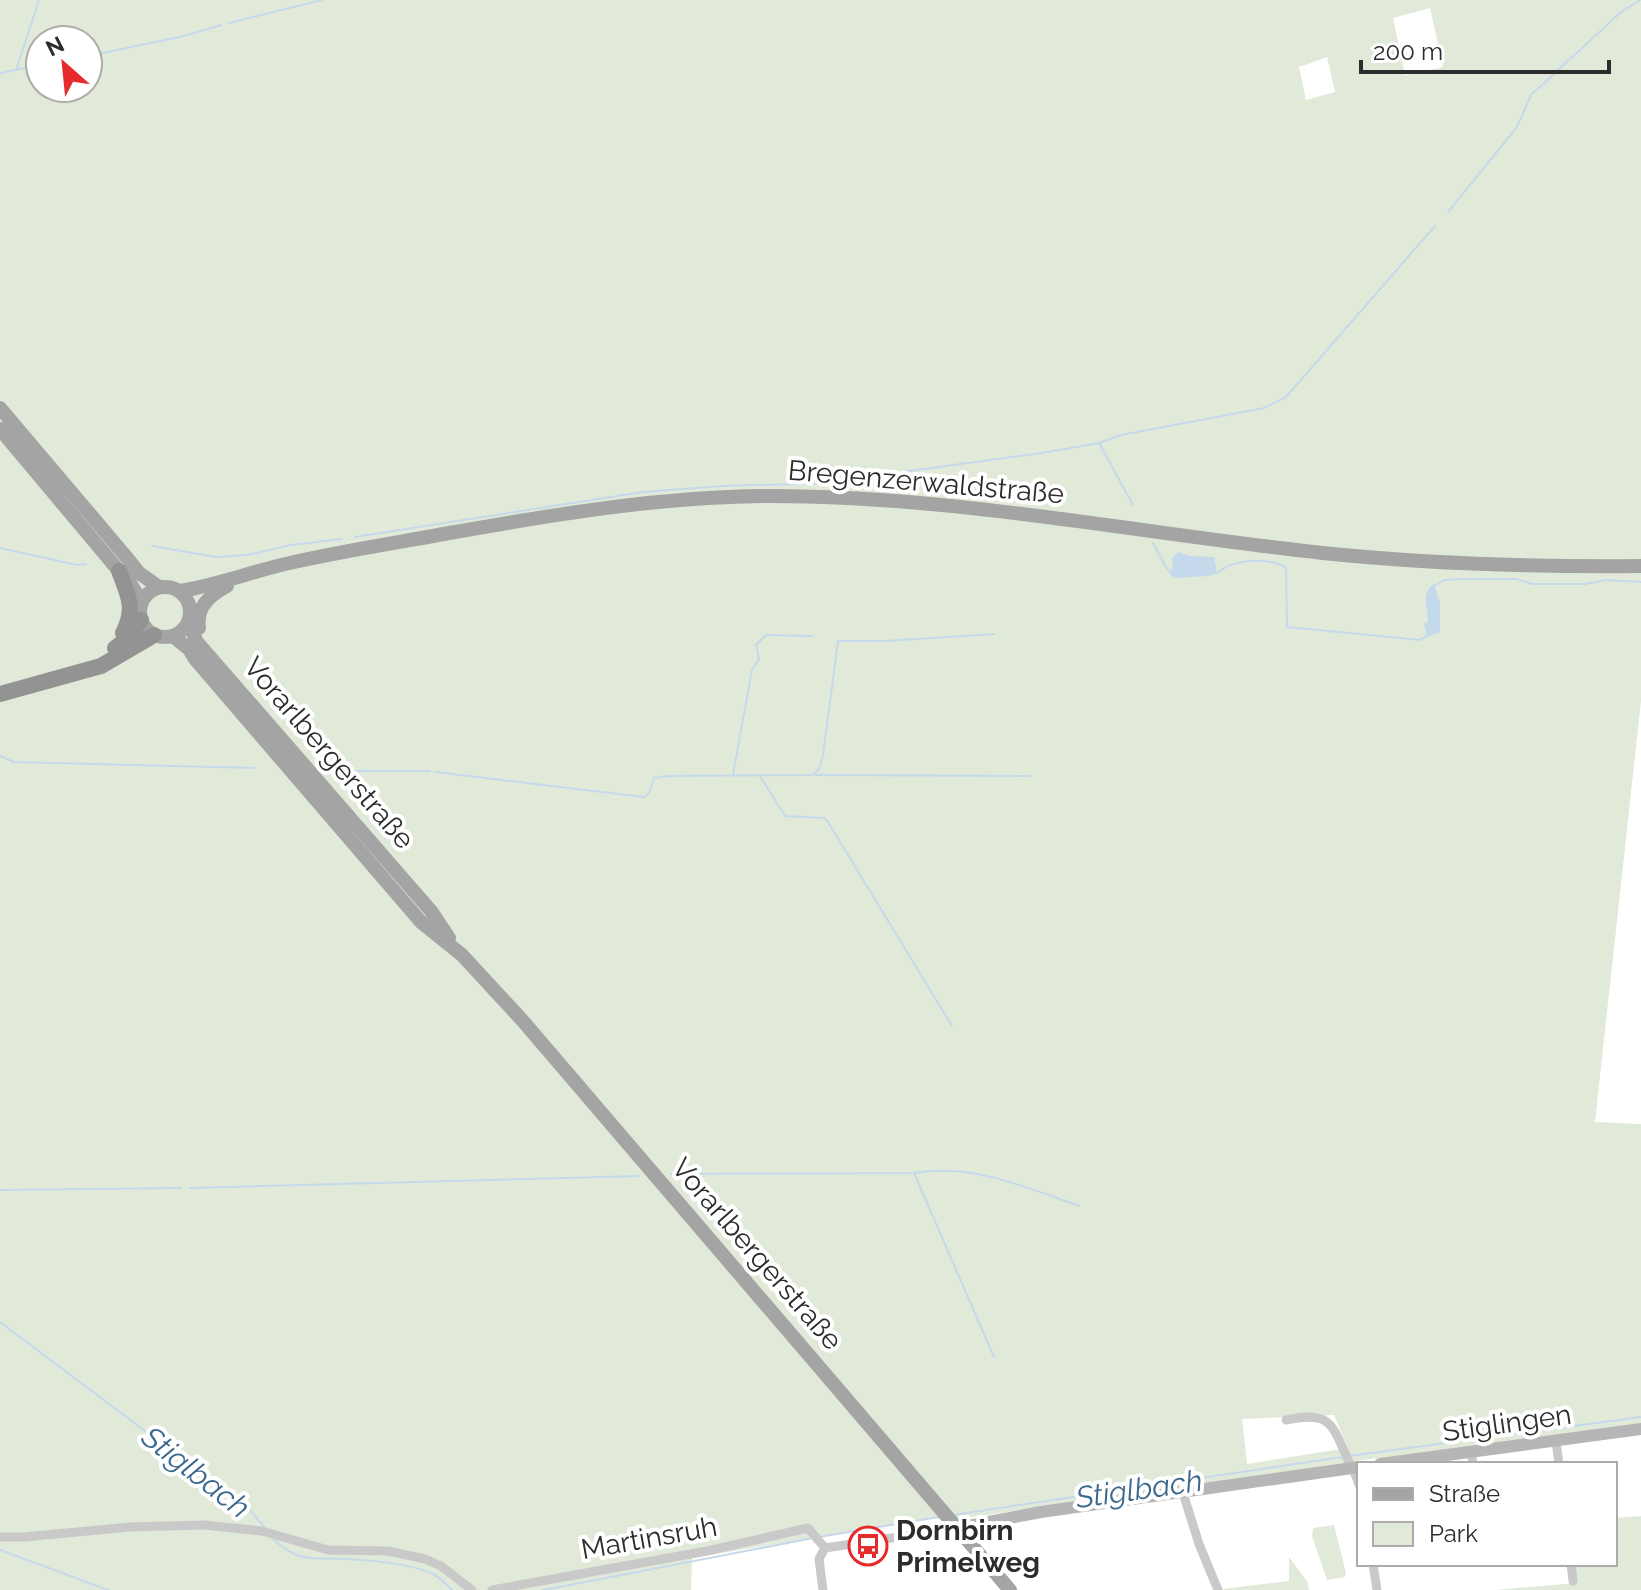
<svg xmlns="http://www.w3.org/2000/svg" width="1641" height="1590" viewBox="0 0 1641 1590" font-family="Raleway,sans-serif">
<style>
.green{fill:#e1ead9;fill-rule:evenodd}
.water{fill:#c4d9eb}
.lines{fill:none;stroke-linecap:round;stroke-linejoin:round}
.stream{stroke:#c4d9eb;stroke-width:2}
.street{stroke:#c9c9c9;stroke-width:9}
.secondary{stroke:#b6b6b6;stroke-width:12}
.primary{stroke:#a4a4a4;stroke-width:14}
.highway{stroke:#939393;stroke-width:16}
.labels{text-anchor:middle;dominant-baseline:central;stroke-width:8;stroke-linejoin:round;paint-order:stroke}
.street-label{font-size:28px;fill:#2c2c2c;stroke:#fff}
.poi-label{font-size:28px;font-weight:bold;fill:#2c2c2c;stroke:#fff;text-anchor:start}
.water-label{font-size:30px;font-style:italic;fill:#3a688e;stroke:#fff}
</style>
<rect width="100%" height="100%" fill="#fff"/>
<path class="green" d="M0 0H1641V701L1595 1122 1641 1124V1424L1559 1438 1371 1459 966 1518 925 1519 692 1558 691 1590H0ZM1430 8 1443 67 1405 75 1393 18ZM40 40H88V88H40ZM1327 57 1335 92 1306 100 1299 67ZM1334 1415 1348 1448 1247 1464 1242 1419Z
M1641 1516V1590H1496L1575 1583 1574 1564H1615V1518Z
M1334 1525 1346 1573 1345 1577 1327 1580 1312 1536 1313 1528Z
M1289 1557 1307 1581 1309 1590H1215L1289 1581Z"/>
<path class="water" d="M1178 552 1190 556 1214 557 1217 573 1209 576 1174 578 1169 573 1173 566 1172 558Z
M1434 583 1440 603V632L1427 637 1424 624 1428 621C1428 606 1420 596 1434 583Z"/>
<g class="lines">
<path class="stream" d="M229 23 322 0
M88 56 184 36 221 25
M16 70 39 0
M0 73 40 65
M1448 212 1517 127 1531 95 1620 13 1640 0
M1099 443 1121 435 1264 408 1286 397 1435 226
M857 478 1042 453 1099 443 1133 505
M355 537 643 492 723 486 828 483
M1153 543 1167 569 1171 572
M152 546 216 557 247 555 291 545 342 539
M0 548 77 565 86 564
M1217 573C1234 559 1265 557 1286 567L1287 627 1420 640 1428 635
M1433 587 1444 580 1459 579H1516L1532 584H1586L1606 580 1641 582
M0 756 14 762 254 768
M340 771H430
M436 772 644 797 649 793 654 778 669 776 812 775 819 769 823 755 838 641H885L994 634
M733 774 752 670 759 659 756 645 766 635 812 636
M815 775 1030 776
M760 776 785 816 824 818 828 822 952 1026
M914 1173C973 1163 1024 1187 1079 1206
M671 1174 914 1173 994 1357
M190 1188 639 1176
M0 1190 181 1188
M0 1322 249 1509 266 1529
M1349 1456 1641 1417
M953 1515 1342 1457
M819 1537 939 1517
M272 1538C299 1564 314 1557 347 1559 369 1560 414 1564 433 1574 441 1578 446 1584 452 1590
M0 1550 108 1590
M544 1590 813 1538"/>
<path class="street" d="M1286 1420C1332 1410 1332 1425 1349 1462 1353 1471 1357 1476 1359 1485
M1556 1441 1559 1464
M1471 1451 1473 1464
M1183 1493 1199 1544 1218 1590
M0 1537H24L130 1527 204 1525 262 1531 328 1550 388 1551 425 1559 441 1566 472 1590
M1373 1564 1377 1590
M1571 1564 1573 1581
M492 1590 707 1551 808 1528 825 1548
M823 1590 819 1559 825 1548 957 1528"/>
<path class="secondary" d="M1380 1464 1641 1429
M957 1528 1041 1512 1359 1467"/>
<path class="primary" d="M0 408 128 559 139 573 159 587
M0 429 119 571 126 576 141 601
M140 612a25 25 0 1 1 50 0a25 25 0 1 1-50 0Z
M180 591C219 585 256 570 294 562 347 550 401 542 455 532 557 514 660 497 763 496 952 495 1136 533 1323 553 1429 564 1535 567 1641 566
M188 622 197 642 431 911 449 938
M199 628C196 607 209 596 227 586
M173 636 189 649 195 659 421 922 462 955 522 1020 1010 1590"/>
<path class="highway" d="M119 571C128 595 136 608 123 633
M115 648 128 638 141 620
M0 694 101 666 154 635"/>
</g>
<defs>
<g id="bus-ring" transform="scale(2)"><circle r="9.5" fill="#fff" stroke="#e72a2c" stroke-width="1.5"/><path d="M-5-6H5V4H4V6H2V4H-2V6H-4V4H-5ZM-3.5-4V0h7V-4ZM-3.5 1.2v1.5H-2V1.2ZM2 1.2v1.5H3.5V1.2Z" fill="#e72a2c"/></g>
</defs>
<g fill-rule="evenodd">
<use href="#bus-ring" x="868" y="1546"/>
</g>
<g class="labels">
<g class="street-label">
<text transform="translate(926 482) rotate(5)">Bregenzerwaldstraße</text>
<text transform="translate(329 753) rotate(49)">Vorarlbergerstraße</text>
<text transform="translate(757 1254) rotate(49)">Vorarlbergerstraße</text>
<text transform="translate(1507 1423) rotate(-8)">Stiglingen</text>
<text transform="translate(649 1538) rotate(-10)">Martinsruh</text>
</g>
<g class="poi-label">
<text x="896" y="1530">Dornbirn<tspan x="896" dy="32">Primelweg</tspan></text>
</g>
<g class="water-label">
<text transform="translate(196 1472) rotate(38)">Stiglbach</text>
<text transform="translate(1139 1489) rotate(-8)">Stiglbach</text>
</g>
</g>
<rect x="1357" y="1462" width="260" height="104" fill="#ffffff" stroke="#ababab" stroke-width="2"/>
<rect x="1373" y="1488" width="40" height="12" fill="#a4a4a4" stroke="#ababab" stroke-width="2"/>
<text x="1429" y="1502" font-size="24" fill="#2c2c2c">Straße</text>
<rect x="1373" y="1522" width="40" height="24" fill="#e1ead9" stroke="#ababab" stroke-width="2"/>
<text x="1429" y="1542" font-size="24" fill="#2c2c2c">Park</text>
<g transform="translate(64 64) rotate(333)"><circle r="38" fill="#ffffff" stroke="#ababab" stroke-width="2"/>
<path d="M0-6L14 30L0 20L-14 30Z" fill="#e72a2c"/>
<text y="-12" font-size="22" font-weight="bold" text-anchor="middle" fill="#2c2c2c">N</text>
</g>
<path d="M1361 60v12h248v-12" fill="none" stroke="#2c2c2c" stroke-width="4"/>
<text x="1373" y="60" font-size="24" fill="#2c2c2c" stroke="#ffffff" stroke-width="6" paint-order="stroke">200 m</text>
</svg>
